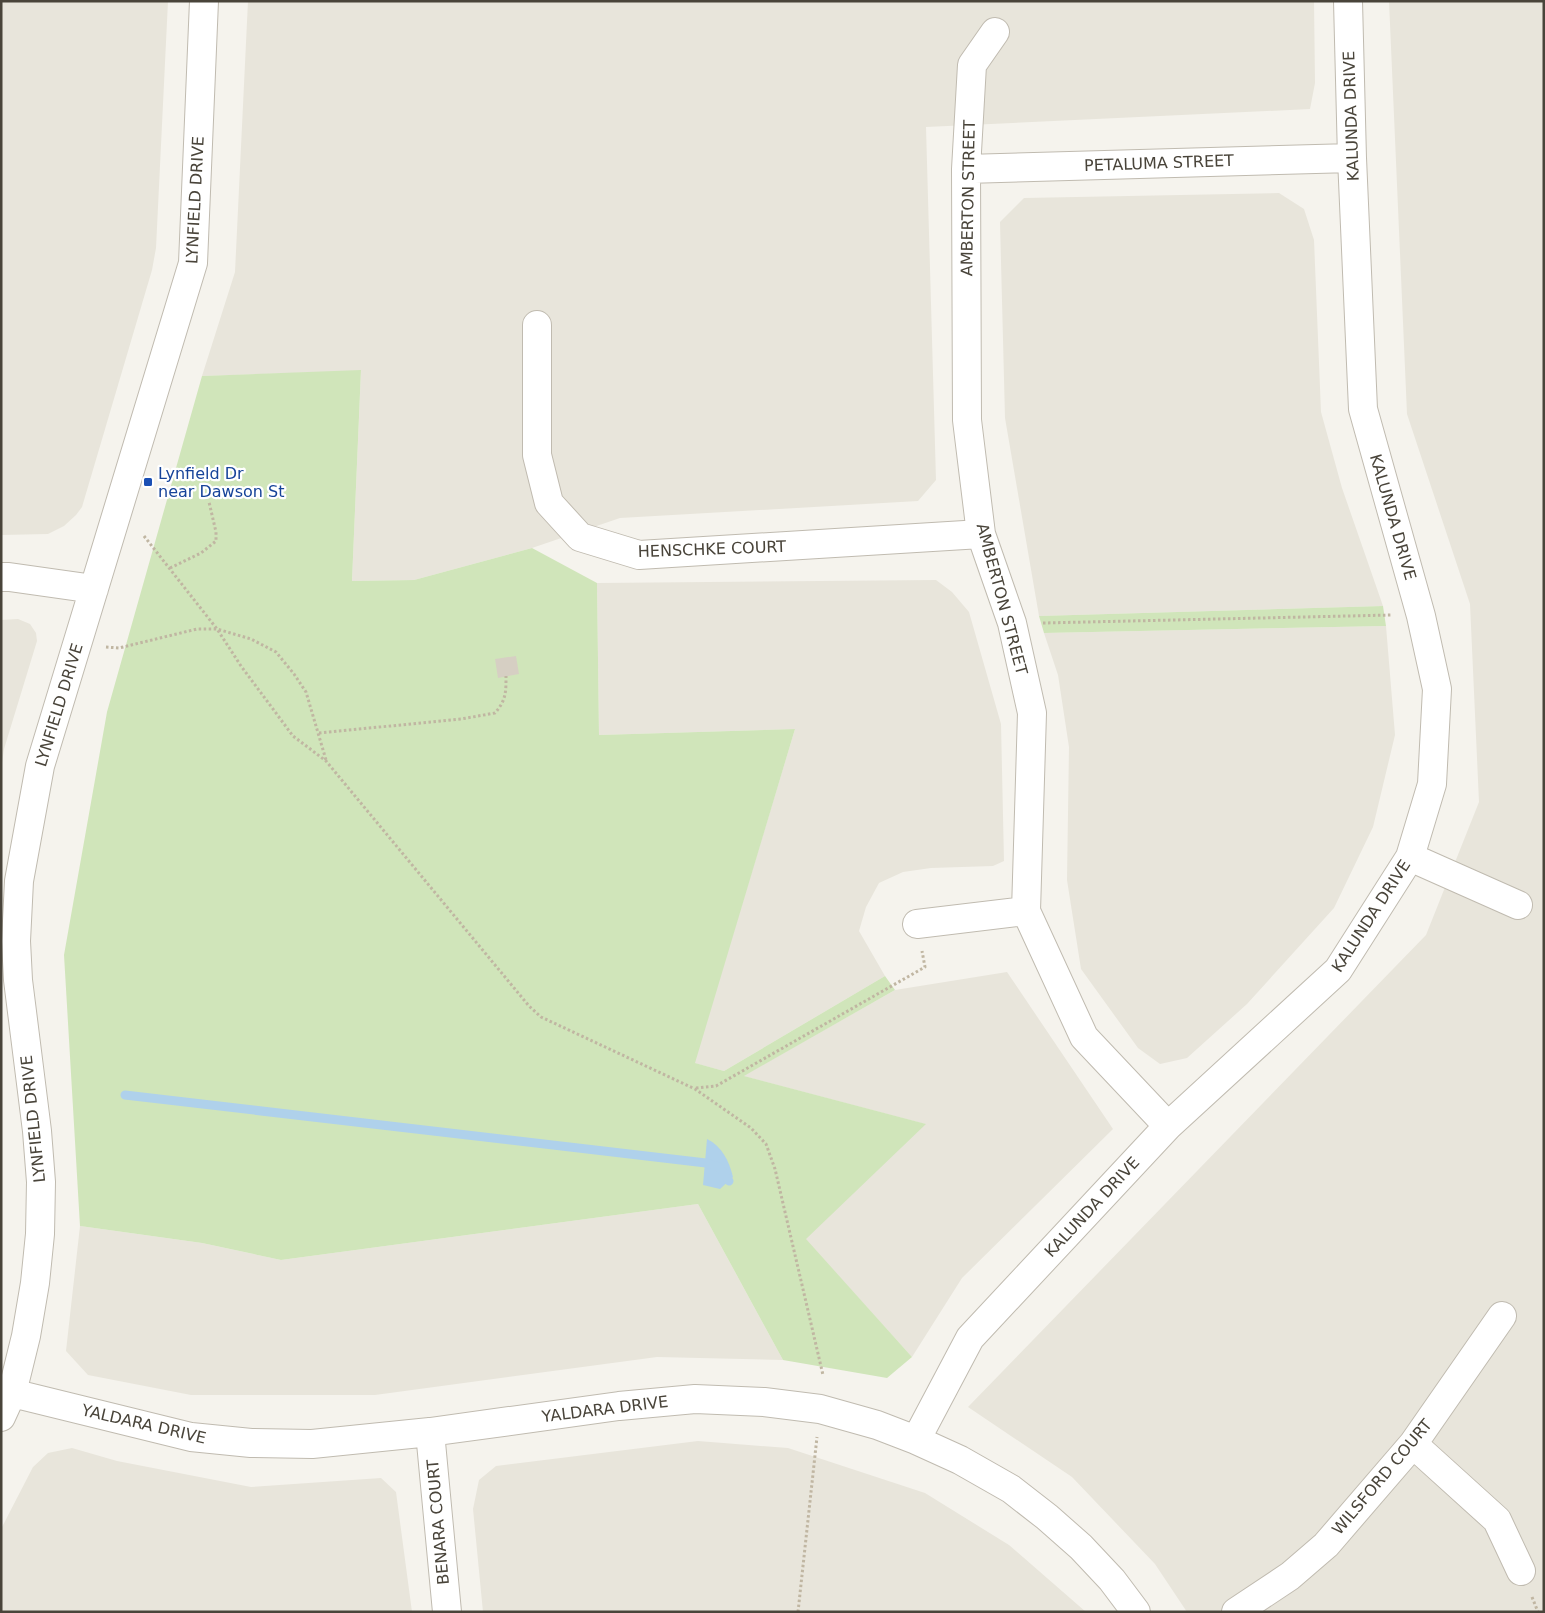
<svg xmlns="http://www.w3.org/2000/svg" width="1545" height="1613" viewBox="0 0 1545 1613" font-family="'DejaVu Sans',sans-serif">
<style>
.residential{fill:#e8e5db}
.green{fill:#d0e5ba}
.water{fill:#afd1eb}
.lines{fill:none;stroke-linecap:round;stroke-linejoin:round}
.stream{stroke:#afd1eb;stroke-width:9}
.building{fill:#d6cfc3}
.minor-casing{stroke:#c0bbb0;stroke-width:30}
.path{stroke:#c0b6a2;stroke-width:3;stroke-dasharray:2.5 2.5;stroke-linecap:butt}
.minor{stroke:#fff;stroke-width:28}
.transit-dot{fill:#1a4fb4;stroke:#fff;stroke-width:2}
.labels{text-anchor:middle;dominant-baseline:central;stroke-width:4.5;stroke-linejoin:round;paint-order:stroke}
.street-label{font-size:16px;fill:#49443a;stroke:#fff}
.transit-label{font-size:16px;fill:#164399;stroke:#fff;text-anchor:start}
</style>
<rect width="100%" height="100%" fill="#f5f3ed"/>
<path class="residential" d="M1 1H168L156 248 152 270 82 507 76 515 64 526 48 534 1 535Z
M248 1H1314L1315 83 1310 109 926 127 936 480 918 501 620 518 532 548 414 580 352 581 361 371 202 376 235 272Z
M1389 1H1544V1612H1187L1155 1564 1072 1477 968 1407 1426 935 1479 802 1470 604 1407 414Z
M1279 193 1304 209 1314 240 1321 412 1342 488 1383 606 1039 616 1005 418 1000 222 1024 198Z
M936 580 952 592 969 612 1001 724 1004 861 993 866 931 868 903 872 879 883 866 907 859 931 885 976 724 1071 694 1063 795 729 599 735 597 583Z
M18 619 30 624 36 633 37 641 4 749 1 770V620Z
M1386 626 1395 735 1373 827 1334 908 1247 1004 1187 1058 1160 1064 1138 1048 1081 969 1067 880 1069 747 1058 675 1044 633Z
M1007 972 1113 1129 962 1278 912 1357 805 1239 925 1124 743 1076 895 990Z
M698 1204 783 1360 657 1357 375 1395H191L88 1375 66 1351 80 1226 202 1243 281 1260Z
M698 1441 788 1448 925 1493 1009 1545 1086 1612H483L473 1509 479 1480 496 1466Z
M72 1448 117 1461 251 1487 381 1478 396 1492 412 1612H1V1529L33 1467 48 1453Z"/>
<path class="green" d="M361 370 352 581 414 580 532 548 597 583 599 735 795 729 695 1063 724 1071 885 976 895 990 744 1076 926 1124 806 1239 912 1357 887 1378 783 1360 698 1204 281 1260 202 1243 80 1226 64 955 107 712 202 376Z
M1383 606 1386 626 1044 633 1039 616Z"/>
<path class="water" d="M707 1139C722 1146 729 1161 733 1177L720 1189 703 1185Z"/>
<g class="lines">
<path class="stream" d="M125 1095 706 1163 719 1167 729 1181"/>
</g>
<path class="building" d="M516 656 519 674 498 678 495 659Z"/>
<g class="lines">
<g class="minor-casing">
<path id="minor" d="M995 32 972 65 966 169 967 420 981 534 1012 623 1032 713 1026 911 1084 1037 1168 1126
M966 169 1352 158
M537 325V455L549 503 580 537 639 555 981 534
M1 577H9L94 589
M1410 857 1518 905
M917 924 1026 911
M12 1393 191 1437 251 1443 312 1444 430 1432 619 1406 695 1399 764 1402 820 1409 877 1425 916 1440 960 1460 1011 1489 1047 1517 1081 1547 1112 1580 1136 1612
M1 1417 12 1393 26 1336 35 1283 40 1234 41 1182 37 1131 18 980 16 941 19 881 40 766 193 263 204 1
M430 1432 447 1612
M916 1440 970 1338 1168 1126 1338 970 1410 857 1432 784 1437 689 1421 616 1363 409 1352 158 1348 1
M1413 1444 1497 1520 1521 1571
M1236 1612 1290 1576 1326 1545 1413 1444 1502 1316"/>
</g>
<path class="path" d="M144 536 217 629 251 639 276 652 294 674 306 692 326 760
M170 568 201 553 216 541V532L209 502
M1043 623 1391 615
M106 647 119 648 197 629H217L241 666 293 736 326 761 529 1006 541 1017 695 1089 751 1128 766 1144 775 1169 823 1375
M319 733 461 719 495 713C506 700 506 693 506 676
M696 1088 716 1086 925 967 922 951
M1532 1597 1538 1612
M798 1612 817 1437"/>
<use href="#minor" class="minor"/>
</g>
<rect class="transit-dot" x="143" y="477" width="10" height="10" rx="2.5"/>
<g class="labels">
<g class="street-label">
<text transform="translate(1351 116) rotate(-92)">KALUNDA DRIVE</text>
<text transform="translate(1159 163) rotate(-2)">PETALUMA STREET</text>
<text transform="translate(968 198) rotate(-89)">AMBERTON STREET</text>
<text transform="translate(195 200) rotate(-87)">LYNFIELD DRIVE</text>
<text transform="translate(1393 517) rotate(74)">KALUNDA DRIVE</text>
<text transform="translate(712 549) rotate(-2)">HENSCHKE COURT</text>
<text transform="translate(1002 599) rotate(75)">AMBERTON STREET</text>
<text transform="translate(59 705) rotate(-73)">LYNFIELD DRIVE</text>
<text transform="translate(1371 916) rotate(-57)">KALUNDA DRIVE</text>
<text transform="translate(33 1119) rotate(-96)">LYNFIELD DRIVE</text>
<text transform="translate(1092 1207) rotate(-47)">KALUNDA DRIVE</text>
<text transform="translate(605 1409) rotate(-7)">YALDARA DRIVE</text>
<text transform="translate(144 1424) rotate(13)">YALDARA DRIVE</text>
<text transform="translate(1382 1477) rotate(-50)">WILSFORD COURT</text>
<text transform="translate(438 1522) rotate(-95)">BENARA COURT</text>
</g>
<g class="transit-label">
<text x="158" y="473">Lynfield Dr<tspan x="158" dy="18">near Dawson St</tspan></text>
</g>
</g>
<rect width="1545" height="1613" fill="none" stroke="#49443a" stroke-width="5"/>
</svg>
